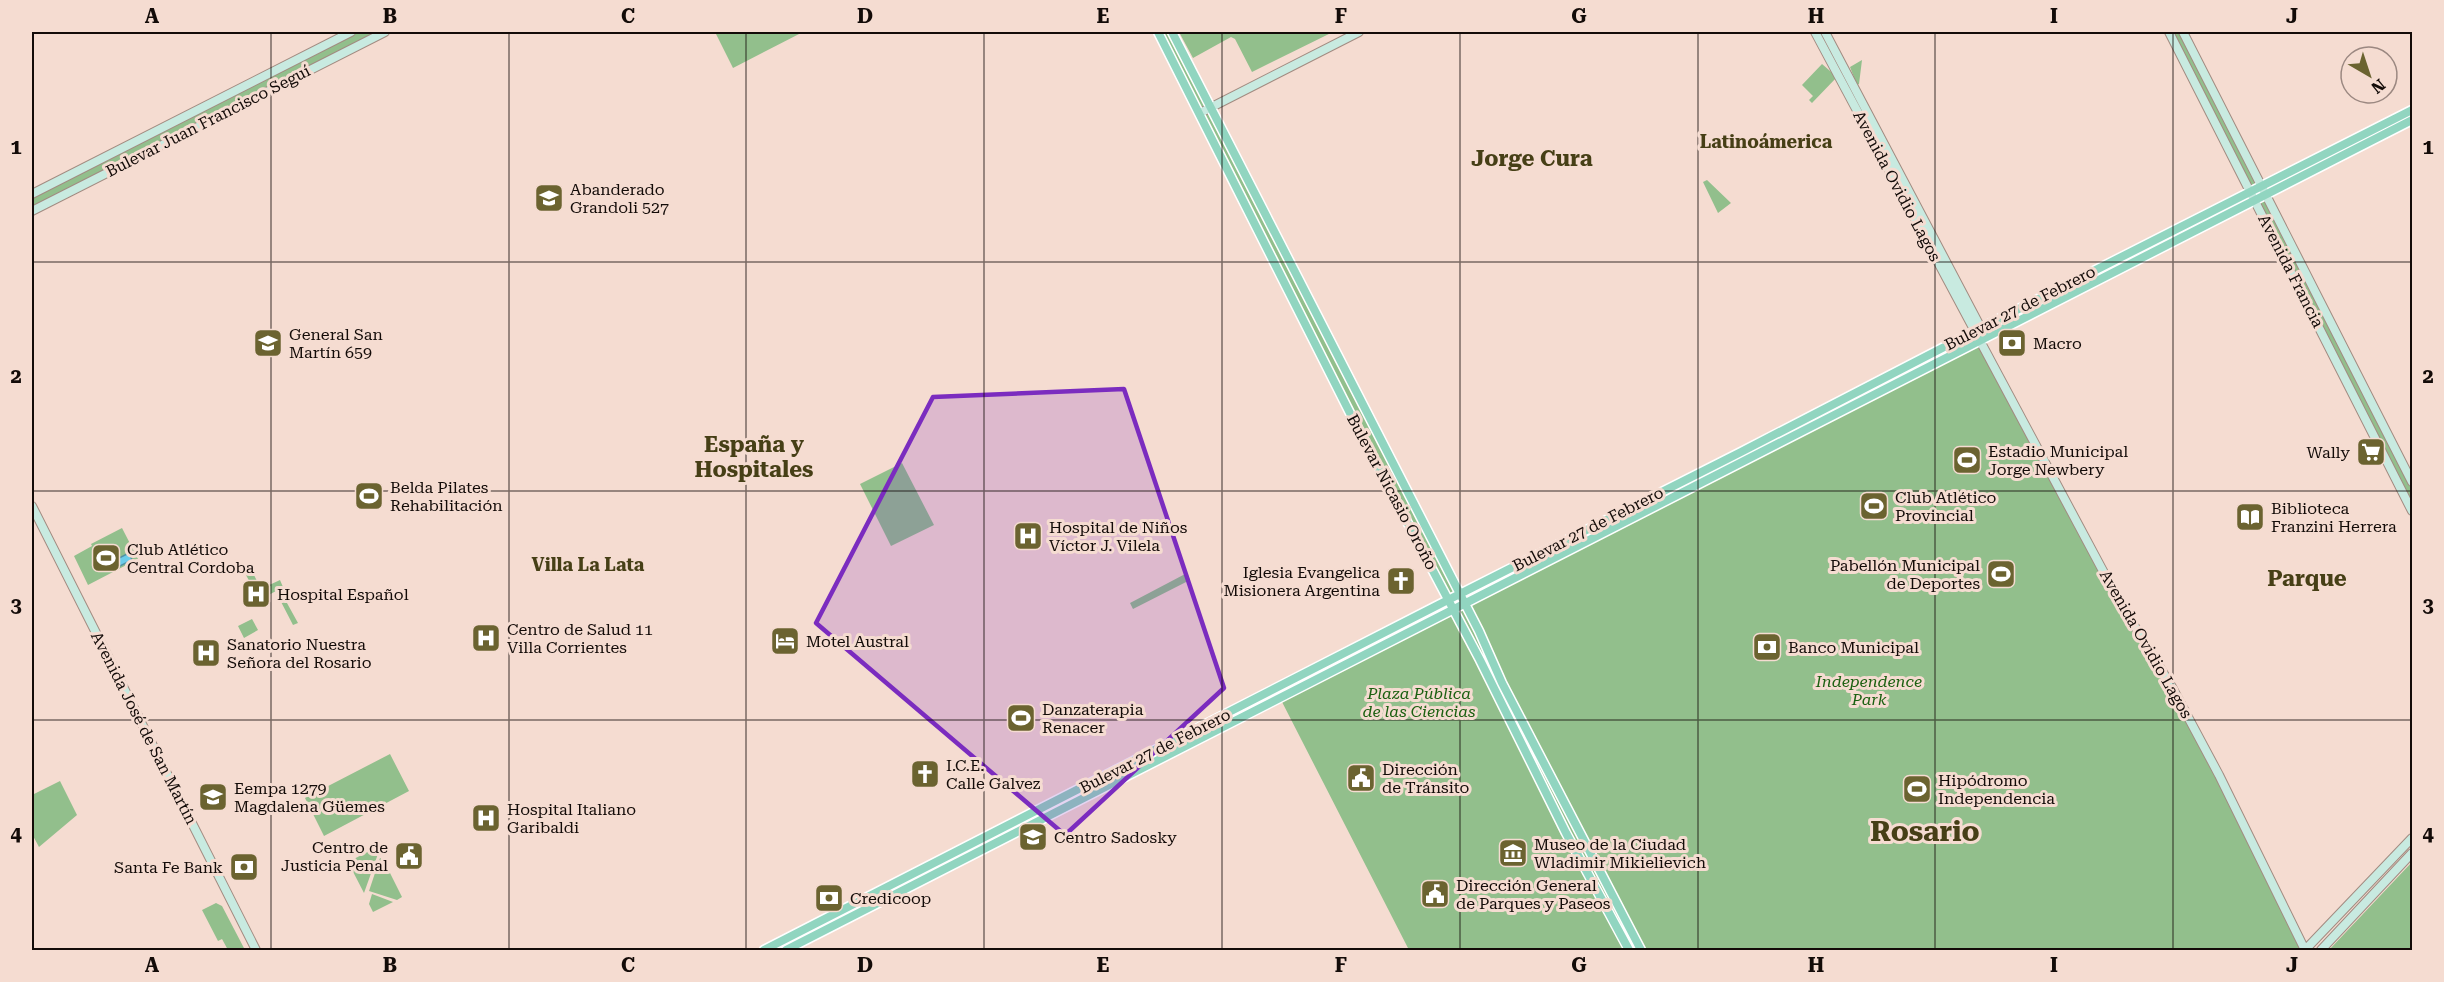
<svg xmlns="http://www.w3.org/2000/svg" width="2444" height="982" viewBox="0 0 2444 982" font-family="'Roboto Serif',serif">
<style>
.green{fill:#92bf8c}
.water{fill:#6bccea;stroke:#5192a6;stroke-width:1.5}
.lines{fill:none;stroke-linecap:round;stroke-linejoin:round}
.secondary-casing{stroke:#a28b81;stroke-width:10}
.primary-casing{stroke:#fff;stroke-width:11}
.secondary{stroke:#c8eae0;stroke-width:8}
.primary{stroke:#91d5c0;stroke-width:8}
.marked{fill:#7b2cbf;fill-opacity:0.2;stroke:#7b2cbf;stroke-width:4.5;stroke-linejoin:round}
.grid{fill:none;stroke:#130b08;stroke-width:1.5;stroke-opacity:0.55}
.labels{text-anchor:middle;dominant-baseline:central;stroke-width:6;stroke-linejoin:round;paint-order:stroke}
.street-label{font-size:16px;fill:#130b08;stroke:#f5dcd1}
.poi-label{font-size:16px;fill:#130b08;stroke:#f5dcd1;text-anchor:start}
.park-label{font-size:16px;font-style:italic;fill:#1b6011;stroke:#f5dcd1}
.neighbourhood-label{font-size:18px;font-weight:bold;fill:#463f16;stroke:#f5dcd1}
.district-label{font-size:22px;font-weight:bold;fill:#463f16;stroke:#f5dcd1}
.town-label{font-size:28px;font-weight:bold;fill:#463f16;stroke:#f5dcd1}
.neatline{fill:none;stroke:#130b08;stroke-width:2}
.grid-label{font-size:20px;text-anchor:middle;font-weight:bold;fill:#130b08}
</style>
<rect width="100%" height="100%" fill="#f5dcd1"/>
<path class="green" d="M351 32H385L32 211V194Z
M715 32H803L733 68Z
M1158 32H1172L1459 594 1448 600Z
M1179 32H1333L1252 72 1235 39 1231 37 1193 58Z
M2169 32H2183L2412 482V511Z
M1862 60 1859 84 1857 85 1850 67Z
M1822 64 1837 77 1812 103 1809 100 1813 96 1802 85Z
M1707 180 1731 203 1718 213 1703 182Z
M1980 341 2073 515 2172 687 2305 950H1409L1280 698Z
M902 463 934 525 891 546 860 484Z
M122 528 138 559 88 585 74 556 92 546 91 544Z
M242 563 246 571 251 569 259 585 253 588 240 564Z
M1187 573 1190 580 1133 609 1130 603Z
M280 580 283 587 267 596 263 588Z
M282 594 298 623 293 625 278 596Z
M252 619 258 630 244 638 238 626Z
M390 754 409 791 324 836 305 798Z
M60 781 77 815 39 847 32 834V795Z
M377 847 379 851 364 893 348 862Z
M380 858 383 859 402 897 397 900 369 891Z
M2412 862V950H2329Z
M372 894 393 902 373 912 369 904Z
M216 903 222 906 245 950H228L222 939 218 941 202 910Z"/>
<path class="water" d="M129 553 132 560 110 571 107 564Z"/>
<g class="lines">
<g class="secondary-casing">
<path id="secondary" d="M1815 32 2118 599 2172 687 2219 775 2305 950
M1825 32 1981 328 1980 334
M2169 32 2412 511
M2183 32 2412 482
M1200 113 1359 32
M32 194 351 32
M32 211 385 32
M32 506 256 950
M2305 950 2412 838
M2321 950 2412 853"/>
</g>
<g class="primary-casing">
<path id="primary" d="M1158 32 1356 425 1480 660 1566 833 1629 950
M1172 32 1479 631 1502 683 1641 950
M764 950 1448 600 1741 452 1981 328 2412 110
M786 950 2412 120"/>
</g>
<use href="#secondary" class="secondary"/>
<use href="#primary" class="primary"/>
</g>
<path class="marked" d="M1124 389 1224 688 1065 835 816 623 933 397Z"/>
<path class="grid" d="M271 32V950M509 32V950M746 32V950M984 32V950M1222 32V950M1460 32V950M1698 32V950M1935 32V950M2173 32V950M32 262H2412M32 491H2412M32 720H2412"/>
<defs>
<g id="school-square" transform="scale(1.5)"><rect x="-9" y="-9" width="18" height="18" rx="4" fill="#6b6330" stroke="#f5dcd1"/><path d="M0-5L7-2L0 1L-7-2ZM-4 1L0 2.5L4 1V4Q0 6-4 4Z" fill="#fff"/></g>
<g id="bank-square" transform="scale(1.5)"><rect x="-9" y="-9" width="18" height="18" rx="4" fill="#6b6330" stroke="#f5dcd1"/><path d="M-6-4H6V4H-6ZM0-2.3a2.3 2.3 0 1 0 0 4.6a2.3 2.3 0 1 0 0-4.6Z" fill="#fff"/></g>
<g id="supermarket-square" transform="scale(1.5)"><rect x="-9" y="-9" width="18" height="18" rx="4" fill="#6b6330" stroke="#f5dcd1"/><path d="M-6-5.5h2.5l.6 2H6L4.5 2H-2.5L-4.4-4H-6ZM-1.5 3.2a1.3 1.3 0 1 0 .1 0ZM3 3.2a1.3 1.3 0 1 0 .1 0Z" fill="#fff"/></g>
<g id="stadium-square" transform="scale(1.5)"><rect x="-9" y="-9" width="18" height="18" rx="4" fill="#6b6330" stroke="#f5dcd1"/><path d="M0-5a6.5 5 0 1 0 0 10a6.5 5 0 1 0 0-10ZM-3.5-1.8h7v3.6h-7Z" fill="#fff"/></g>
<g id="library-square" transform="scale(1.5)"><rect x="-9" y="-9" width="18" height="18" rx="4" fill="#6b6330" stroke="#f5dcd1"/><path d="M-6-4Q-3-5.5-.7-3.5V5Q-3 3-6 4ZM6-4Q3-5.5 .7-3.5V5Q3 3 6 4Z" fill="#fff"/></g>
<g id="hospital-square" transform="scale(1.5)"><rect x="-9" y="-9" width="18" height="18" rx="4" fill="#6b6330" stroke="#f5dcd1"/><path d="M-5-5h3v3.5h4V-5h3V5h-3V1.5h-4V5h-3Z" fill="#fff"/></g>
<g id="church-square" transform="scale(1.5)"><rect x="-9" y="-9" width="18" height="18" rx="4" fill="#6b6330" stroke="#f5dcd1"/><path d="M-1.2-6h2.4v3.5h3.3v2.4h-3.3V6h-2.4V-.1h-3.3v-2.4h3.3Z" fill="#fff"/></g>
<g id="hotel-square" transform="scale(1.5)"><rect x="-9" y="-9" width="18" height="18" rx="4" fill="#6b6330" stroke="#f5dcd1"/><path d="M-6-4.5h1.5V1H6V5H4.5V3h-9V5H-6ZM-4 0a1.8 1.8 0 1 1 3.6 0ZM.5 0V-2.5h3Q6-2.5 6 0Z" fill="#fff"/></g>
<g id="civic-square" transform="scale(1.5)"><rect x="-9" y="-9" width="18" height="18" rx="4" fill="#6b6330" stroke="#f5dcd1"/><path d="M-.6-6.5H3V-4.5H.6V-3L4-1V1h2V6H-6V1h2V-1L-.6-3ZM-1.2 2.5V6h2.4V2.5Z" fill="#fff"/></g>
<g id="university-square" transform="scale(1.5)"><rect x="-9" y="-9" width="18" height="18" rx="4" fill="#6b6330" stroke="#f5dcd1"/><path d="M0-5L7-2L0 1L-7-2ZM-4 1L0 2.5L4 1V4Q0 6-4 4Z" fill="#fff"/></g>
<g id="museum-square" transform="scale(1.5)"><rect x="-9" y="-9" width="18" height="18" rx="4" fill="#6b6330" stroke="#f5dcd1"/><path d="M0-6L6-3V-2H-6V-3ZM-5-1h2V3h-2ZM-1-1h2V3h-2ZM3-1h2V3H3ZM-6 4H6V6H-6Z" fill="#fff"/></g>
</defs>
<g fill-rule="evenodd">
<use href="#school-square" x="549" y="198"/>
<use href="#school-square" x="268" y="343"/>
<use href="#bank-square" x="2012" y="343"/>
<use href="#supermarket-square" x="2371" y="452"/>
<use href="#stadium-square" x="1967" y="460"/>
<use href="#stadium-square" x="369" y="496"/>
<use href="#stadium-square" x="1874" y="506"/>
<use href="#library-square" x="2250" y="517"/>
<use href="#hospital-square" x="1028" y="536"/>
<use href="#stadium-square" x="106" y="558"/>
<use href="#stadium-square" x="2001" y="574"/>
<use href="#church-square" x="1401" y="581"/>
<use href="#hospital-square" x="256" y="594"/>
<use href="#hospital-square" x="486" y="638"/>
<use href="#hotel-square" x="785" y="641"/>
<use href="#bank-square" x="1767" y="647"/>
<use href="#hospital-square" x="206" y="653"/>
<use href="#stadium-square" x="1021" y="718"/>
<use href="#church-square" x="925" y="774"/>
<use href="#civic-square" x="1361" y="778"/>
<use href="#stadium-square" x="1917" y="789"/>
<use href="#school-square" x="213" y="797"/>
<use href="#hospital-square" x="486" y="818"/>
<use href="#university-square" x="1033" y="837"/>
<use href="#museum-square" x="1513" y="853"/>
<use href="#civic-square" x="409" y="856"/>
<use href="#bank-square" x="244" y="867"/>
<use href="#civic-square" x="1435" y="894"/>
<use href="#bank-square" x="829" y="898"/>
</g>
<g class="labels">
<g class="street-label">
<text transform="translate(208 121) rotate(-27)">Bulevar Juan Francisco Seguí</text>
<text transform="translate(1897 186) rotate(62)">Avenida Ovidio Lagos</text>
<text transform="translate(2291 271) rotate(63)">Avenida Francia</text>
<text transform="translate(2020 308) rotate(-27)">Bulevar 27 de Febrero</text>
<text transform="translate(1392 492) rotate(62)">Bulevar Nicasio Oroño</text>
<text transform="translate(1588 529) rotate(-27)">Bulevar 27 de Febrero</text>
<text transform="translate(2146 644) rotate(60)">Avenida Ovidio Lagos</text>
<text transform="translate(144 728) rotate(63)">Avenida José de San Martín</text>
<text transform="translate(1155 751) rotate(-27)">Bulevar 27 de Febrero</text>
</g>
<g class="poi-label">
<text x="570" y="189">Abanderado<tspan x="570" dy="18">Grandoli 527</tspan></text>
<text x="289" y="334">General San<tspan x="289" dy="18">Martín 659</tspan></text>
<text x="2033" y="343">Macro</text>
<text x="1988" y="451">Estadio Municipal<tspan x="1988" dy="18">Jorge Newbery</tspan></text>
<text x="2350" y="452" text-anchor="end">Wally</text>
<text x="390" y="487">Belda Pilates<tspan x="390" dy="18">Rehabilitación</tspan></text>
<text x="1895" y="497">Club Atlético<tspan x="1895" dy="18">Provincial</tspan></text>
<text x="2271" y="508">Biblioteca<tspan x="2271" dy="18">Franzini Herrera</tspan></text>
<text x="1049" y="527">Hospital de Niños<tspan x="1049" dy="18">Víctor J. Vilela</tspan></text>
<text x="127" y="549">Club Atlético<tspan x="127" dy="18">Central Cordoba</tspan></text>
<text x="1980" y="565" text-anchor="end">Pabellón Municipal<tspan x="1980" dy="18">de Deportes</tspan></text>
<text x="1380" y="572" text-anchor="end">Iglesia Evangelica<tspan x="1380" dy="18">Misionera Argentina</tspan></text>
<text x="277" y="594">Hospital Español</text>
<text x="507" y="629">Centro de Salud 11<tspan x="507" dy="18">Villa Corrientes</tspan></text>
<text x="806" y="641">Motel Austral</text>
<text x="227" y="644">Sanatorio Nuestra<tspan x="227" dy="18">Señora del Rosario</tspan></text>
<text x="1788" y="647">Banco Municipal</text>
<text x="1042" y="709">Danzaterapia<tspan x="1042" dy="18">Renacer</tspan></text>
<text x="946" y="765">I.C.E.<tspan x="946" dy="18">Calle Galvez</tspan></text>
<text x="1382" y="769">Dirección<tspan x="1382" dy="18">de Tránsito</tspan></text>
<text x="1938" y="780">Hipódromo<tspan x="1938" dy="18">Independencia</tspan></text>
<text x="234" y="788">Eempa 1279<tspan x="234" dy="18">Magdalena Güemes</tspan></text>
<text x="507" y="809">Hospital Italiano<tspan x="507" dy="18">Garibaldi</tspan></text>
<text x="1054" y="837">Centro Sadosky</text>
<text x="1534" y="844">Museo de la Ciudad<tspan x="1534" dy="18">Wladimir Mikielievich</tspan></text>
<text x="388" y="847" text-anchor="end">Centro de<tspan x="388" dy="18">Justicia Penal</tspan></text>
<text x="223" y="867" text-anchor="end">Santa Fe Bank</text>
<text x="1456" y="885">Dirección General<tspan x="1456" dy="18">de Parques y Paseos</tspan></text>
<text x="850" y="898">Credicoop</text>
</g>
<g class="park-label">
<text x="1869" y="681">Independence<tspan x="1869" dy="18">Park</tspan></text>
<text x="1419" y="693">Plaza Pública<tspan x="1419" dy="18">de las Ciencias</tspan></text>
</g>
<g class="neighbourhood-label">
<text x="1766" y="141">Latinoámerica</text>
<text x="588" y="564">Villa La Lata</text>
</g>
<g class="district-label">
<text x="1532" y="158">Jorge Cura</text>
<text x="754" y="444">España y<tspan x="754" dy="25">Hospitales</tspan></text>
<text x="2307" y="578">Parque</text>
</g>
<g class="town-label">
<text x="1925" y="831">Rosario</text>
</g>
</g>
<rect width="2444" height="982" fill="none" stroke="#f5dcd1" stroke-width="66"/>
<g transform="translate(2369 75) rotate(141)"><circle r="28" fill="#f5dcd1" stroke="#9b8881" stroke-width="1.5"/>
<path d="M0-4.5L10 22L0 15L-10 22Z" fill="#6b6330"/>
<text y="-9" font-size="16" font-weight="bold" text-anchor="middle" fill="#130b08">N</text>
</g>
<rect x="33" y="33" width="2378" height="916" class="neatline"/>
<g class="grid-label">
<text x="152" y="23">A</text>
<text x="390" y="23">B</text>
<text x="628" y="23">C</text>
<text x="865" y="23">D</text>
<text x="1103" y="23">E</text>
<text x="1341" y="23">F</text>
<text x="1579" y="23">G</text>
<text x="1816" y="23">H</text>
<text x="2054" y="23">I</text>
<text x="2292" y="23">J</text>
<text x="16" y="154">1</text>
<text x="2428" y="154">1</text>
<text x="16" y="383">2</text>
<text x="2428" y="383">2</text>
<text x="16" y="612">3</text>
<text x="2428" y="612">3</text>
<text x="16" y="841">4</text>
<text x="2428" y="841">4</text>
<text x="152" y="972">A</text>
<text x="390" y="972">B</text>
<text x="628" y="972">C</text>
<text x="865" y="972">D</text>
<text x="1103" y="972">E</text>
<text x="1341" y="972">F</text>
<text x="1579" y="972">G</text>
<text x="1816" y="972">H</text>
<text x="2054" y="972">I</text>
<text x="2292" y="972">J</text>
</g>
</svg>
